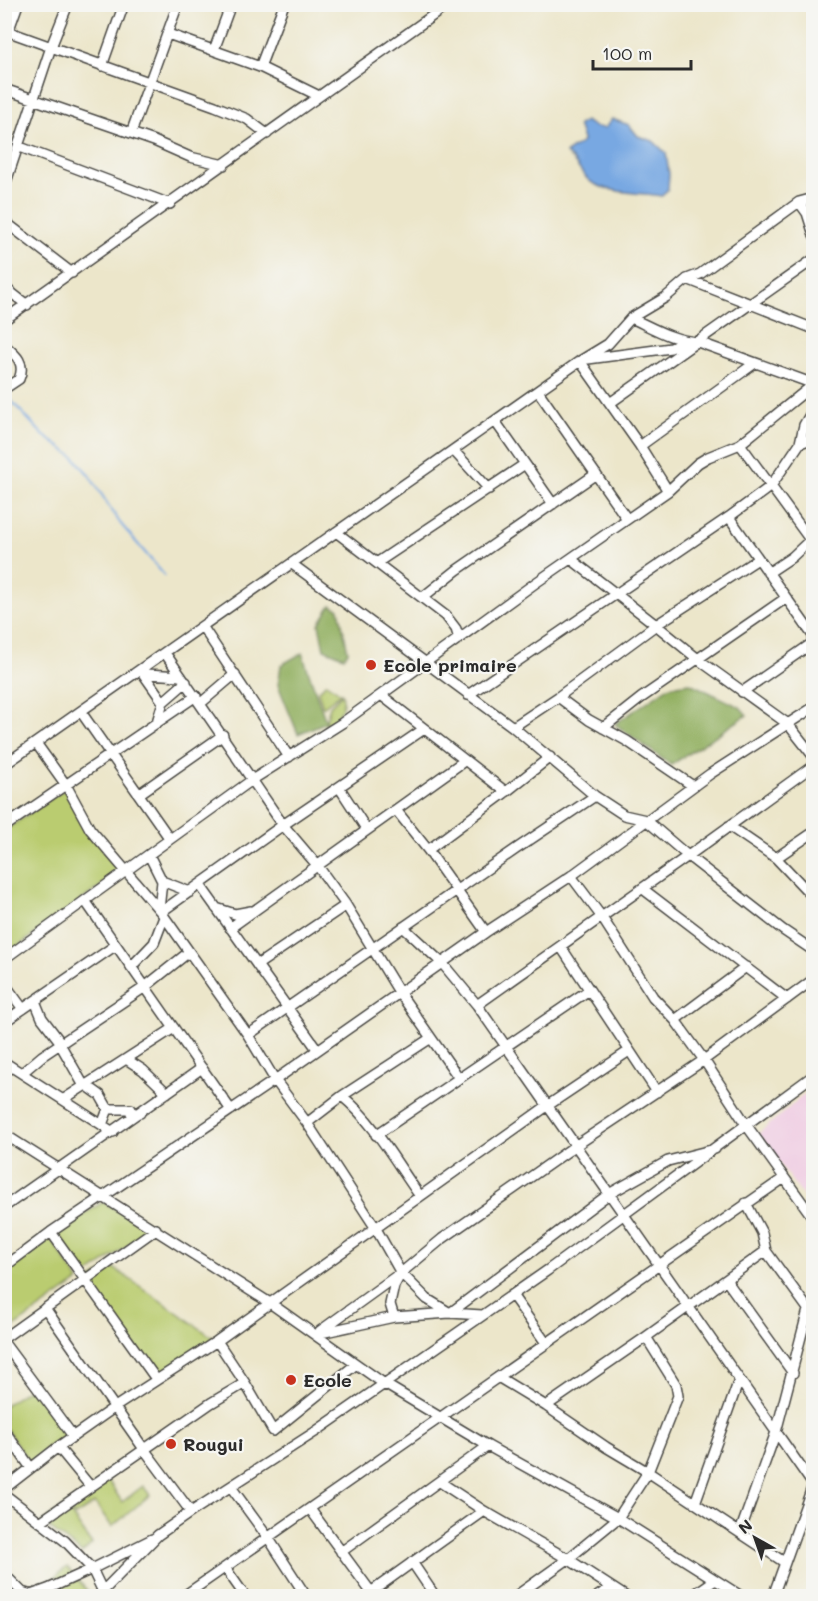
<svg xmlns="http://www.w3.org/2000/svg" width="818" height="1601" viewBox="0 0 818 1601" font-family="Mali,sans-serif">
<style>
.built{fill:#f0d0e4}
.green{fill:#bacc6f;stroke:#727c4d;stroke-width:1.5}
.forest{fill:#93b062;stroke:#5f6e46;stroke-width:1.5}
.water{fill:#78a8e2;stroke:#526a86;stroke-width:1.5}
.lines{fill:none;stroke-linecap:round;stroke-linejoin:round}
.stream{stroke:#78a8e2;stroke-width:2}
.minor-casing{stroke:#484743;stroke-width:12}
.minor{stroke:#fff;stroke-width:9}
.poi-dot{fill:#c8321e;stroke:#f6f6f2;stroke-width:2}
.labels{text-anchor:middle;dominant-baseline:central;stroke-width:4.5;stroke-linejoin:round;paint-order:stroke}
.poi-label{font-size:18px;font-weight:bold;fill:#2b2b2b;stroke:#f6f6f2;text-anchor:start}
</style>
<rect width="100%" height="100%" fill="#f6f6f2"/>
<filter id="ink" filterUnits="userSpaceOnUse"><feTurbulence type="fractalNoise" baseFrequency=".0167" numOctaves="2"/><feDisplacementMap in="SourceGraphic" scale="12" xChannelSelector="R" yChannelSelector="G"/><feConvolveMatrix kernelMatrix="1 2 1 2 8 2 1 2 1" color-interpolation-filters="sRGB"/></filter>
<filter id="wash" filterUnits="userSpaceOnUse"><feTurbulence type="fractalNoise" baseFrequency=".008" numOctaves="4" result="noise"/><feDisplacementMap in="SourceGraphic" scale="24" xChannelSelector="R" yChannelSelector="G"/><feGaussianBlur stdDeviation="1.35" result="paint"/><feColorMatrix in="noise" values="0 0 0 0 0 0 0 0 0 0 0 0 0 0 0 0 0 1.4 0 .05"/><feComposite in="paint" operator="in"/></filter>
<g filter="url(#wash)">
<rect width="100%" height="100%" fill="#ece6ca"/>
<path class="built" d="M813 1087V1210L758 1134Z"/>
<path class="green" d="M326 683 341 693 323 707 318 692Z
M342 694C346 707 337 722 325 725L330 706Z
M65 789 123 870 4 956V831Z
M103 1202 151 1229 84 1277 54 1233Z
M50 1237 79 1281 5 1333V1271Z
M111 1266 215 1339 156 1376 88 1282Z
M33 1386 69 1435 31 1465 5 1427 4 1406Z
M106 1477 122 1502 143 1486 150 1495 112 1527 95 1503 75 1516 68 1510 92 1544 82 1553 42 1522Z
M67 1567 92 1596H31Z"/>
<path class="forest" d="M331 605 339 609 348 652 344 657 324 649 319 624Z
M302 653 326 722 298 734 278 685 281 665Z
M690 683 740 707 747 715 671 765 615 724 670 686Z"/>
<path class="water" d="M612 119 629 125 638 136 653 141 666 153 669 174 668 189 662 196C641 193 608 193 591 182 580 174 576 160 566 154 571 147 579 147 583 140L578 125 585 121 595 127 605 128Z"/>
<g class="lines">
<path class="stream" d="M4 393 43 435 74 457 89 475 120 523 164 575"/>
</g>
</g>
<g filter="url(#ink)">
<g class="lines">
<g class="minor-casing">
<path id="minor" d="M4 30 215 106 247 119 267 134
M8 32 18 4
M168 34 260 67 319 96
M214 50 231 4
M102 66 124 4
M260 67 284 4
M4 89 154 141 190 157 224 165
M131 133 178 4
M20 147 170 204
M4 188 51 47 68 4
M799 202 807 213 814 235
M4 221 72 273
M687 279 814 329
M4 287 27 305
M631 318C653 328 674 341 698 342L814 384
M4 320 449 4
M4 345C16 355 26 363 19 379L4 389
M588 359 671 348 686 341
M580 361 640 446 668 491
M538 391 627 519
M610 403 814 259
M495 421 553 504
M800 443 814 438
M740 444 814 545
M640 446 755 363
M453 450 489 489
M729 517 814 637
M336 532 446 616 456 629 459 639
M571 559 656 625 699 660 788 724 814 757
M378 562 525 464
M292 564 513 727 595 796 624 815 646 820 688 856 783 930 814 951
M768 573 792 557 810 540
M423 597 457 570 596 474
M202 626 289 757
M165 653 283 825 317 865 346 905 399 992 459 1078
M141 670 147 674 181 676
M142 672 163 702
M742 692 814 642
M381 695 506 792
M468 695 729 517 771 486 800 443 804 425 814 408
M558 697 589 720 627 741 693 786
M201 703 235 674
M81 712 170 839
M157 722 163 702 186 682
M513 727 558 697 656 625 758 559
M603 728 641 698 786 598
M36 743 66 785 90 829 161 912 248 1035 275 1080 307 1123 375 1227 401 1273 427 1299 450 1313 609 1194 668 1161 715 1149
M4 765 580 361 608 344 631 318 666 297 687 279 700 274 799 202 814 198
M339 787 367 830
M139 794 223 735
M396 810 428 850 486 932
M729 826 776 858 814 898
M4 827 196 696
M428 850 506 792 550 757
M149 855 162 881 159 910
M776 858 814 832
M571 876 601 916 653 997 675 1020 704 1060 747 1126 814 1219
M162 881 190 892
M200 885 317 1049
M643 889 787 999
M86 902 231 1110
M216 908 235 914 251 911
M161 912 283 825 424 729
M403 927 442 963 477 1005 814 1486
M230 928 464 761
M561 947 657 1092
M4 959 252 780 342 723 534 584 668 491 698 463 708 457 740 444 814 384
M257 965 346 905
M131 967 154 943 164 917
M4 983 23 1009
M35 1001 42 1018 61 1043
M4 1003 8 1014 7 1021
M477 1005 688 856 814 765
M675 1020 746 967
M4 1022 116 945
M248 1035 516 849 595 796
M60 1044 84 1086
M126 1059 143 1070 167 1093
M4 1062 113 1132
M22 1073 42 1056 145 987 189 952
M86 1085 100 1095 108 1109 102 1125
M342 1096C374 1122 396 1163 420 1196
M64 1099 174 1028
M108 1109H131V1113H140
M307 1123 342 1096 431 1038
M4 1134 270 1303 383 1383 488 1446 618 1518 741 1596
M376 1135 589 990
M746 1203 762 1233 766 1251 814 1317
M4 1207 202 1068
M51 1232 156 1379
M4 1267 51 1232 275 1080 486 932 571 876 710 774 814 707
M726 1280 793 1373
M512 1295 546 1343
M45 1308 144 1449 191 1512
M394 1317 450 1313 482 1315
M320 1331 399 1274
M316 1334 394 1317 390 1304 394 1286 401 1273 442 1239 575 1146 704 1060 814 979
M4 1338 156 1229
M217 1341 245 1383 273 1431 355 1365
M4 1343 73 1436
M498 1377 546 1406 606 1447 648 1472 784 1562
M546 1406 646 1337 766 1251
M4 1430 31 1468
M58 1447 90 1486
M440 1482 484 1511 568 1559 625 1596
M231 1487 269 1539 306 1596
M4 1489 58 1447 115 1407 217 1341 547 1106 629 1051
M4 1494 65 1541 92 1569 105 1596
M695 1503 739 1380
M310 1509 374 1596
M40 1522 211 1403 245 1383
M740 1532 776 1432 808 1310
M341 1552 488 1446
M412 1562 435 1596
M226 1569 245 1596
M4 1574 22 1592 31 1595 48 1589 92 1569 152 1539
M371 1592 484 1511
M98 1596 158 1535 191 1512 315 1432 548 1270 814 1075
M184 1596 784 1178
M516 1596 568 1559 618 1518 648 1472 678 1396 676 1385 646 1337
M598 1596 610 1588
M692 1596 715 1580
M773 1596 814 1482"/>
</g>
<use href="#minor" class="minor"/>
</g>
</g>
<g class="poi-dot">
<circle cx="371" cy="665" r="6"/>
<circle cx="291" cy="1380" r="6"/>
<circle cx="171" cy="1444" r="6"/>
</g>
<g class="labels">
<g class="poi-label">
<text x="383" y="665">Ecole primaire</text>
<text x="303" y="1380">Ecole</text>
<text x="183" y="1444">Rougui</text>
</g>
</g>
<rect width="818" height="1601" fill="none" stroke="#f6f6f2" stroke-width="24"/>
<g transform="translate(755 1538) rotate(320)" stroke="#f6f6f2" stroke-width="4.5" paint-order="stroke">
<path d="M0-4.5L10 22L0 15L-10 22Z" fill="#2b2b2b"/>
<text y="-9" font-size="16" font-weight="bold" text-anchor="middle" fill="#2b2b2b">N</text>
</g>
<path d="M593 60v9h98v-9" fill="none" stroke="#2b2b2b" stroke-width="3"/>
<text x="602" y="60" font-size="18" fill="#2b2b2b" stroke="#f6f6f2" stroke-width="4.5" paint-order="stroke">100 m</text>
</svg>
